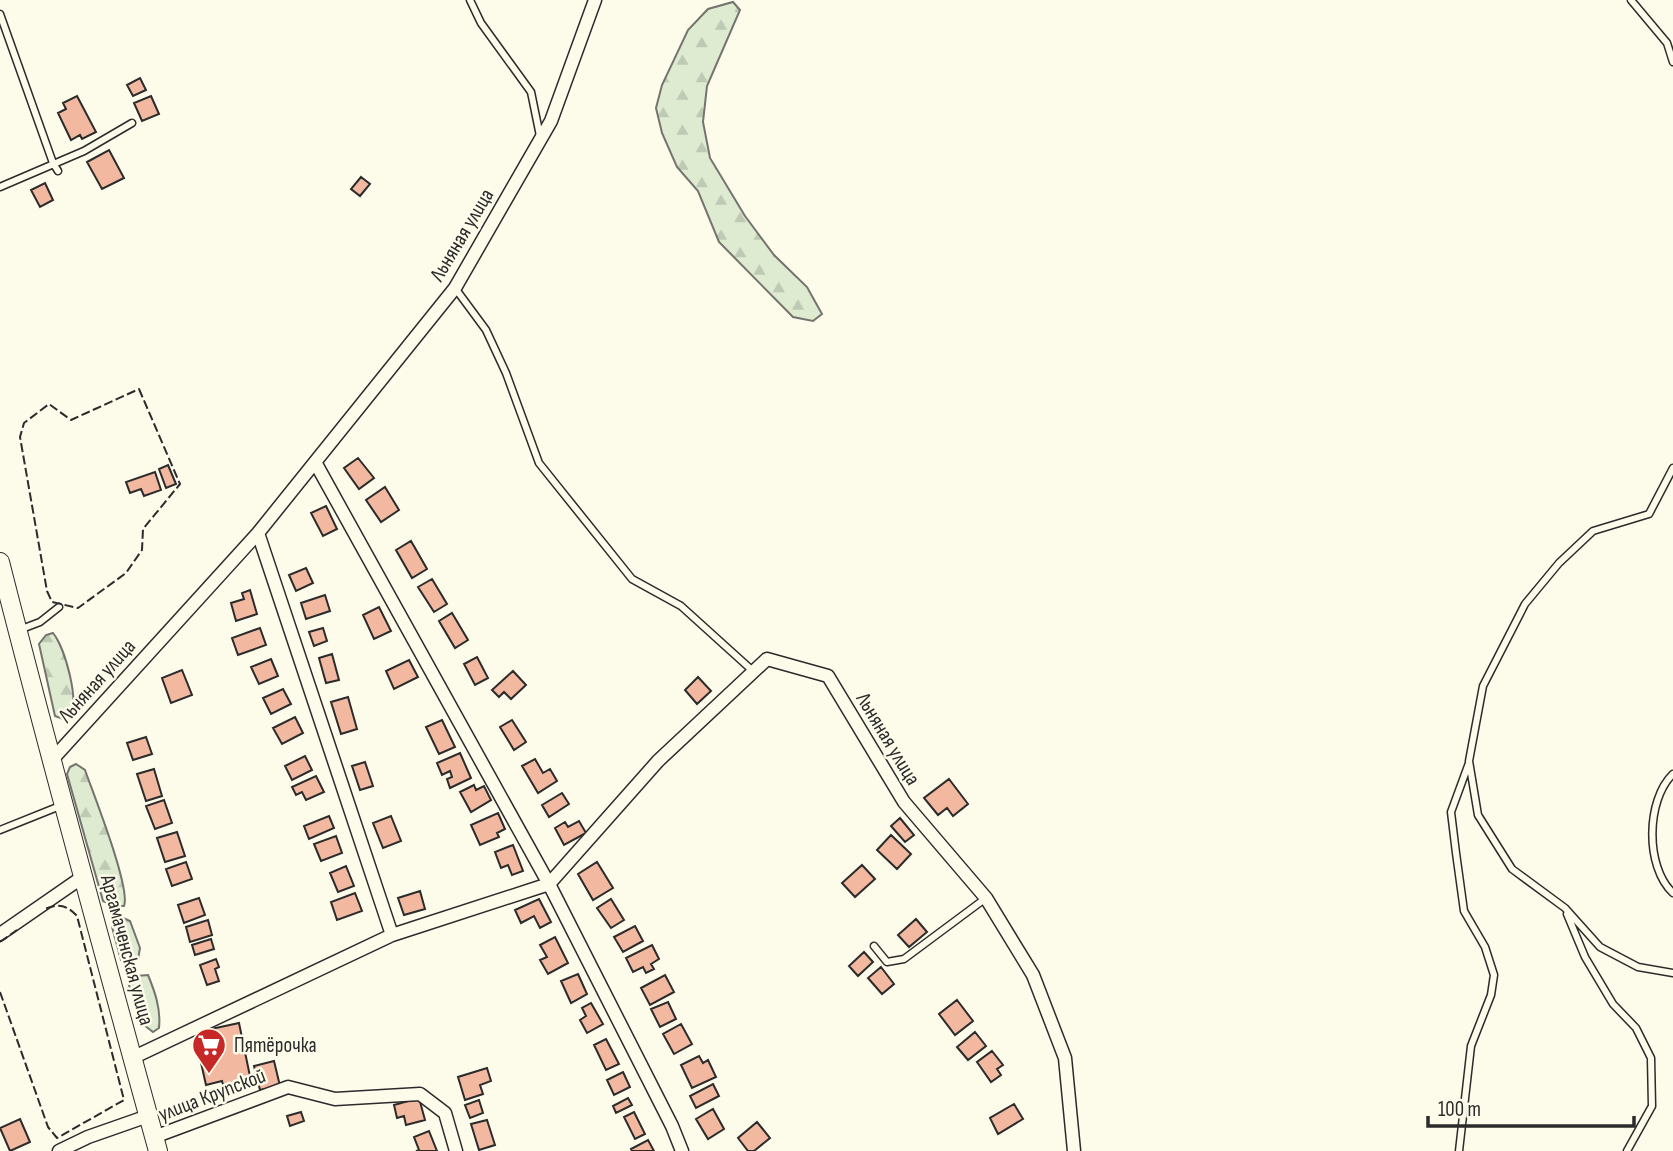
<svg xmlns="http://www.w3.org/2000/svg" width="1673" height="1151" viewBox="0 0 1673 1151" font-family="'Sofia Sans Condensed',sans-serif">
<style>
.forest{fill:url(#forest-firs);stroke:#74746e;stroke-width:2}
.building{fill:#f2b8a0;stroke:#2b2b2b;stroke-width:2}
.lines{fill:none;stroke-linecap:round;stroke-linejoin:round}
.service-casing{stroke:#2b2b2b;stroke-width:9}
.minor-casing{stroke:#2b2b2b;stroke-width:15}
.secondary-casing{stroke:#2b2b2b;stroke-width:20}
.service{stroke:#fdfbea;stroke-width:6}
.minor{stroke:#fdfbea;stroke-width:12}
.secondary{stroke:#fdfbea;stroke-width:18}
.fence{stroke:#2b2b2b;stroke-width:2;stroke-dasharray:9 3.5;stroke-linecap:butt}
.labels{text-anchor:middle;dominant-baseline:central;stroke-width:5;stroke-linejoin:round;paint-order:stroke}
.street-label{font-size:21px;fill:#2b2b2b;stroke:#fdfbea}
.poi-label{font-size:21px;fill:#2b2b2b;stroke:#fdfbea;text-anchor:start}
</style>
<defs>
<pattern id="forest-firs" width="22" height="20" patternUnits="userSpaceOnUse" patternTransform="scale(1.75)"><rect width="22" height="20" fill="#deebd1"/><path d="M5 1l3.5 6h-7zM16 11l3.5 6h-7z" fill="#bfcab4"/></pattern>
</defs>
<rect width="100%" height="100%" fill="#fdfbea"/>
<path class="forest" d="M733 2 740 10 707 86 703 122 710 158 745 216 774 255 807 287 822 314 813 321 793 317 719 242 698 191 677 167 662 133 656 108 662 85 688 30 708 9Z
M53 633C65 648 80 701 70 718L63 719 55 716 39 644 46 635Z
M76 764 85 770C93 793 131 888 124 906H114L103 901 67 774 70 767Z
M121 917 130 921 140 948 138 959 129 962 121 960 112 927 115 919Z
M148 975C155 992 161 1009 159 1028L153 1032 140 1022 128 982 136 976Z"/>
<path class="building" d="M140 78 146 90 133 96 127 85Z
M77 96 96 132 82 139 80 135 71 140 58 113 66 109 63 103Z
M151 96 159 114 142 121 134 103Z
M109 150 124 178 102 189 87 162Z
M361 177 370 184 360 196 351 189Z
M45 183 53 200 40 207 31 190Z
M358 458 374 478 359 489 344 468Z
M168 465 176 484 166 488 159 469Z
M155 472 161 490 144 496 141 489 130 493 126 482Z
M385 487 399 510 381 522 366 500Z
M326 506 337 529 323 536 311 513Z
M411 541 427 569 412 578 396 550Z
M306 568 313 583 296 591 289 575Z
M432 579 447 604 434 612 418 587Z
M250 590 257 614 236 621 231 603 244 599 242 593Z
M325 595 330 611 306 619 301 603Z
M379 607 391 631 374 639 363 615Z
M452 613 468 640 455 648 439 621Z
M260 628 266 645 238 655 232 638Z
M323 628 327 641 314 646 309 632Z
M332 654 339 680 326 683 319 658Z
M477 657 488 678 475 685 464 664Z
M271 659 278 676 259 684 251 667Z
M409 660 418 677 394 689 386 671Z
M182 670 192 695 171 703 162 678Z
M513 671 526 685 511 699 504 692 499 697 492 690Z
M698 677 711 691 697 704 685 690Z
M283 689 291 704 271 714 263 698Z
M348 697 357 729 341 734 331 702Z
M295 717 303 733 282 744 273 728Z
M442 720 455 747 439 754 426 727Z
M512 720 526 742 514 750 500 727Z
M146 737 152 754 133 760 127 743Z
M460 753 471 778 450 788 447 779 452 777 450 771 442 775 437 763Z
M305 756 312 770 292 780 285 766Z
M535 759 543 773 550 769 557 781 538 793 522 766Z
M365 762 373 786 360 790 352 766Z
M154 769 162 796 146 801 137 774Z
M316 776 324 792 306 800 302 792 296 795 292 787Z
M949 779 968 804 953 816 947 808 938 815 924 798Z
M474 785 476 790 484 786 491 800 471 812 460 792Z
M562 793 569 804 549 817 542 805Z
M164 800 172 823 155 829 146 806Z
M498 813 505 829 497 833 499 837 480 845 471 825Z
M329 816 334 828 309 839 304 826Z
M391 816 401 841 383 848 373 823Z
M900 818 914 835 905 842 891 826Z
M579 821 586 833 564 845 555 828 565 822 568 827Z
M177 832 185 856 165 862 157 838Z
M891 835 911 854 897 869 877 850Z
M336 836 342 853 321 861 314 844Z
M513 845 523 871 512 875 508 865 501 868 495 852Z
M186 862 192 879 172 886 166 869Z
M597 862 613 888 593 900 578 874Z
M862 865 875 879 855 897 842 883Z
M346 866 354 886 338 892 330 873Z
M420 891 425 909 404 915 398 898Z
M355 893 362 911 337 920 331 902Z
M199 898 205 915 184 923 178 905Z
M539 899 551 922 540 928 534 916 521 923 515 910Z
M611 899 624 920 611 928 597 908Z
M916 919 927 932 909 947 898 935Z
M208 920 212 935 190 942 186 927Z
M635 926 643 941 623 952 614 937Z
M555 937 568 963 548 974 540 960 547 957 540 945Z
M211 939 214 949 195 955 192 945Z
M652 945 659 959 651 964 654 969 646 973 643 967 633 972 626 958Z
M864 952 873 962 858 976 849 966Z
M216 959 219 967 215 969 219 981 207 985 200 965Z
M881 967 894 984 882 994 868 978Z
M578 974 587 994 571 1003 561 981Z
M665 975 674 992 650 1005 641 988Z
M957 1000 973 1021 955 1035 939 1014Z
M668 1002 676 1019 660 1027 651 1009Z
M591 1003 603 1024 587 1033 580 1020 586 1016 582 1008Z
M239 1023 252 1086 225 1092 222 1081 206 1085 197 1045 213 1042 211 1029Z
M681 1024 692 1044 674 1054 663 1034Z
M975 1032 986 1046 968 1060 957 1047Z
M606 1039 619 1064 606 1070 594 1045Z
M992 1051 1003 1065 997 1069 1001 1075 991 1082 977 1062Z
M699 1056 703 1063 708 1060 716 1077 692 1088 681 1065Z
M274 1061 280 1086 260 1090 254 1066Z
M487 1068 491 1081 480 1085 483 1094 465 1100 458 1077Z
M623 1072 630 1087 614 1095 607 1080Z
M713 1084 719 1096 696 1108 690 1096Z
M419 1098 425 1120 406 1125 404 1116 397 1118 394 1105Z
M628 1098 632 1105 616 1113 613 1106Z
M479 1100 483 1113 470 1118 465 1105Z
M1014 1104 1023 1119 998 1134 990 1118Z
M713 1109 724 1129 708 1139 696 1119Z
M301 1112 304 1121 290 1126 287 1116Z
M634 1112 645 1134 635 1139 624 1117Z
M20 1119 30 1142 10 1151 0 1128Z
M487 1120 495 1145 479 1150 471 1124Z
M757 1122 770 1138 754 1151H748L738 1138Z
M429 1131 437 1151H416L419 1150 414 1137Z
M648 1140 654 1151H632L631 1149Z"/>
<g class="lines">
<g class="service-casing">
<path id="service" d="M470 0 481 23 531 92 540 136
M1631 0 1667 43 1673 62
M0 14 53 163 58 171
M0 187 84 151 132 123
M455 288 486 330 506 373 539 463 632 579 681 606 754 672
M1673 468 1649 514 1593 531 1559 563 1525 604 1483 686 1469 761 1478 815 1512 869 1565 908 1600 947 1638 967 1673 973
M19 630 40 622 59 607
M1673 774C1646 800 1645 867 1673 893
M0 830 60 806
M1567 914 1585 957 1613 1004 1636 1028 1651 1058 1652 1106 1627 1151
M874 946 887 962 904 959 986 898
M1459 1151 1471 1046 1491 995 1494 975 1485 947 1464 911 1456 853 1451 812 1469 763"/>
</g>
<g class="minor-casing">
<path id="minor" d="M315 462 549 884 672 1126 682 1151
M258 533 392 935
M50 762 258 533 455 288 551 121 595 0
M0 934 84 876
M132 1058 392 935 549 884 658 761 767 659 828 676 904 802 986 898 1033 975 1065 1058 1074 1151
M154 1137 288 1087 335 1099 420 1094 445 1113 456 1151
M59 1151 88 1137 148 1116"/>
</g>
<g class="secondary-casing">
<path id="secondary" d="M0 562C50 759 104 955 158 1151"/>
</g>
<use href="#service" class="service"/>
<use href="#minor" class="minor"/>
<use href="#secondary" class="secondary"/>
<path class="fence" d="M139 389 180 484 143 529 142 550 126 573 78 608 52 602 47 591 20 437 24 423 49 404 71 420Z
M0 942 17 930
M0 992 48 1127 57 1138 124 1100 77 916C67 905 58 903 45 909"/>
</g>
<defs>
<g id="supermarket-pin" transform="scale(1.75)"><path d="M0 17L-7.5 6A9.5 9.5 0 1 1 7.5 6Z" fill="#c62828" stroke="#fdfbea"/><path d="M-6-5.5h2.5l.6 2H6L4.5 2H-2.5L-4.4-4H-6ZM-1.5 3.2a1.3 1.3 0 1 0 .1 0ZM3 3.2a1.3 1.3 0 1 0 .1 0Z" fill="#fff"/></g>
</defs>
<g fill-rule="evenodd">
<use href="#supermarket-pin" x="209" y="1045"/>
</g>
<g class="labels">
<g class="street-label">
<text transform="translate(462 235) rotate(-59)">Льняная улица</text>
<text transform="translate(97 681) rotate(-48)">Льняная улица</text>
<text transform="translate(888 739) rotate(59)">Льняная улица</text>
<text transform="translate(127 950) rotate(75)">Аргамаченская улица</text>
<text transform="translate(212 1095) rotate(-21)">улица Крупской</text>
</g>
<g class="poi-label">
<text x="234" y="1045">Пятёрочка</text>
</g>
</g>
<path d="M1428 1116v10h206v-10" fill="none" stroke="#2b2b2b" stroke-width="3.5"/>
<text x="1438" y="1116" font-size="21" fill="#2b2b2b" stroke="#fdfbea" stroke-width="5" paint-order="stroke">100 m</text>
</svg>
